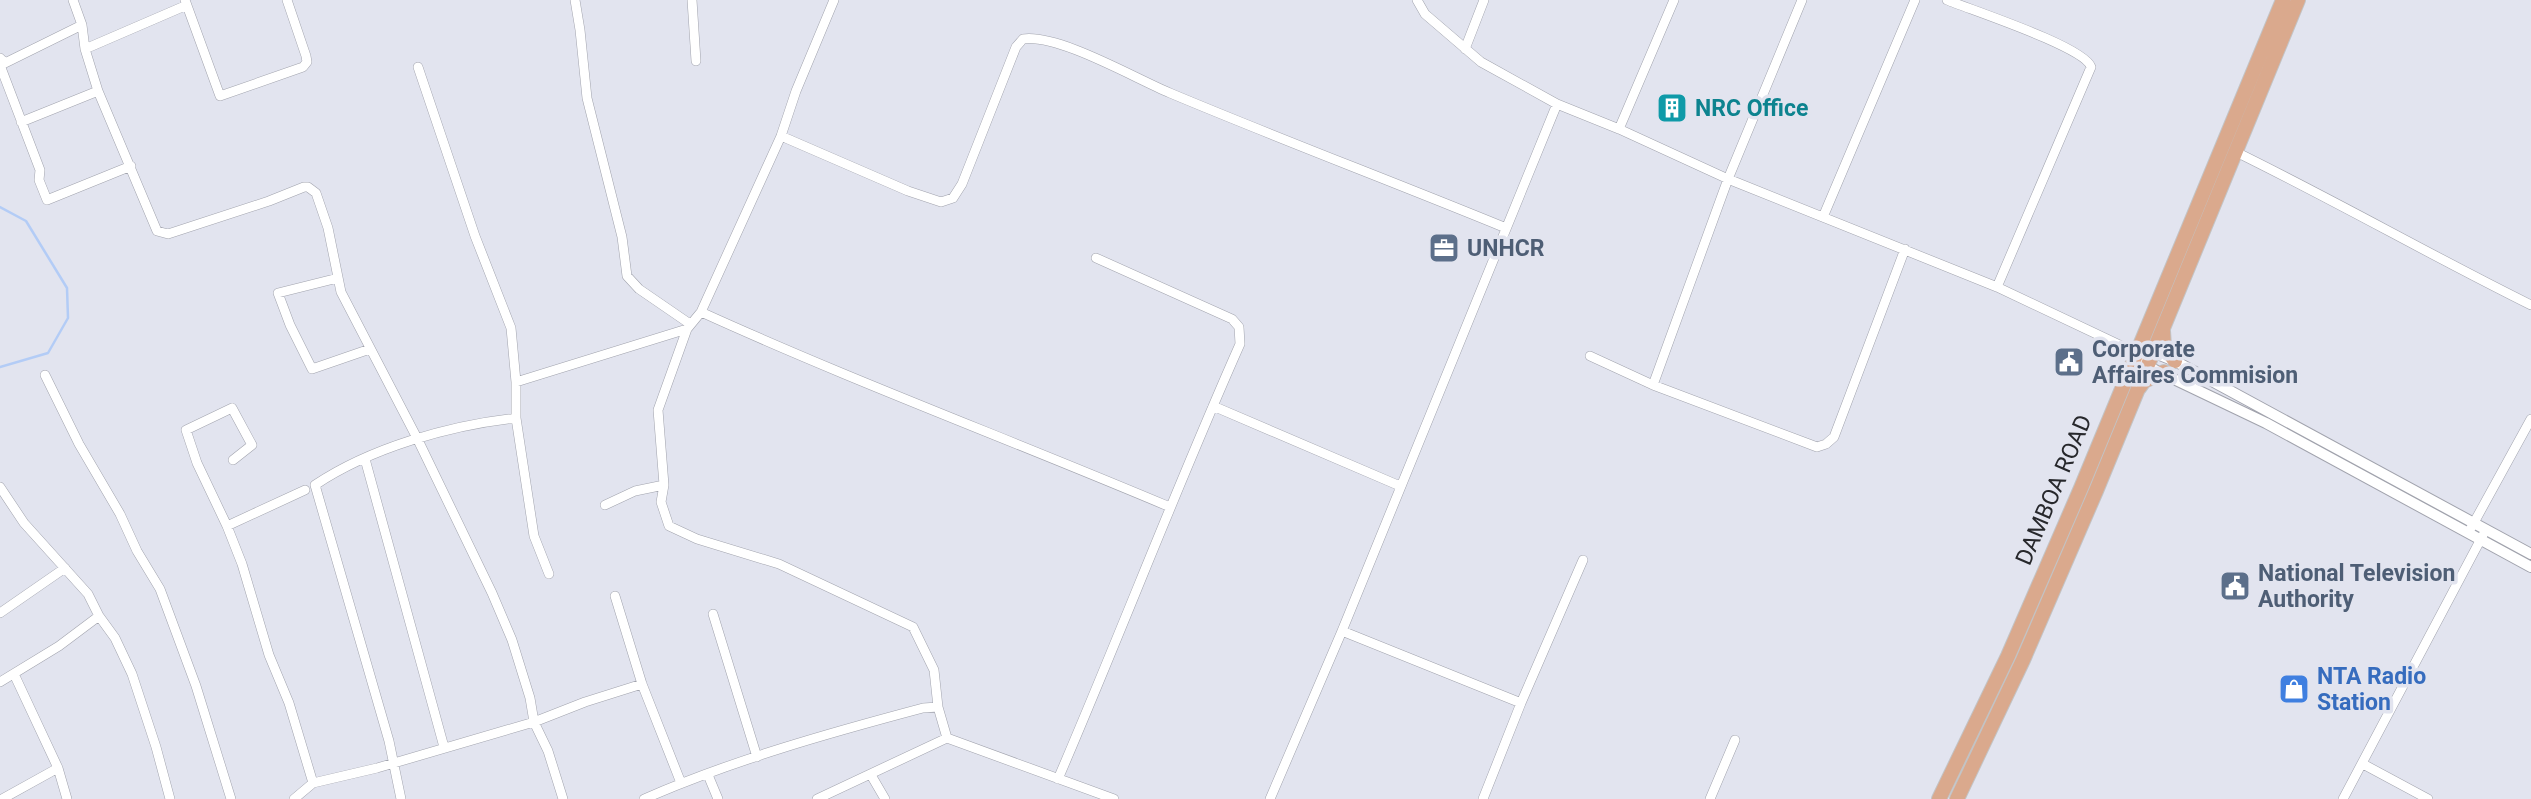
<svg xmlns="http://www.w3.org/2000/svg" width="2531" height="799" viewBox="0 0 2531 799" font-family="Roboto,sans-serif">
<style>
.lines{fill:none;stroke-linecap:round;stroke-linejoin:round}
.stream{stroke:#b3ccf6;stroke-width:2.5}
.minor-casing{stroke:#a1a3ad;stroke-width:10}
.tertiary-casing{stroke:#a1a3ad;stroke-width:12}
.primary-casing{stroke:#c3c3c4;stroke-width:16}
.minor{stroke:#fff;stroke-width:9}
.tertiary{stroke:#fff;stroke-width:10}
.primary{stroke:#daa98d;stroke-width:14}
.labels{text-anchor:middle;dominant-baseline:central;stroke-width:7;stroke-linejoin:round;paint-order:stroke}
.culture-label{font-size:23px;font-weight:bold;fill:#0d838f;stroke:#e2e4ef;text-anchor:start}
.service-label{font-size:23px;font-weight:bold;fill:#4e5e75;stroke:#e2e4ef;text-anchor:start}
.street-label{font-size:23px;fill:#27282c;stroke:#e2e4ef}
.shop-label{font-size:23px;font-weight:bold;fill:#366cbe;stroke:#e2e4ef;text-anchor:start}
</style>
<rect width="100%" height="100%" fill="#e2e4ef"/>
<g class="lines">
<path class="stream" d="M0 207 26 221 67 288 68 318 48 353 0 367"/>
<g class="minor-casing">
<path id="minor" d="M73 0 82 25 85 49 98 91 157 231 168 234 269 201 304 187H308L316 193 328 228 341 292 417 438 492 593 512 640 530 698 534 722 548 751 563 799
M185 0 220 96 303 67 307 62 306 56 287 0
M575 0 580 30 587 98 622 237 627 276 639 289 690 324
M692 0 696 61
M1417 0 1425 14 1481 62 1557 104 1619 129 1728 179 1997 287 2126 348 2138 347
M1947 0C1971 10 2085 47 2091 67L1997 287
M85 49 187 5
M1465 49 1484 0
M0 58 5 63 82 25
M0 65 40 170 39 180 47 200 131 166
M418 67 475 236 511 328 516 382V418L534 536 549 574
M21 122 98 91
M1619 129 1674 0
M781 136 908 191 941 202 953 198 962 184 1016 47 1023 39C1059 34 1134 78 1170 93 1282 140 1394 182 1506 228
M2236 152C2336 201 2432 256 2531 305
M1823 217 1915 0
M338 278 278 293 290 325 312 369 370 349
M701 312C855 382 1014 441 1170 507
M687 329 658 410 664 485 661 502 669 526 697 539 779 564 913 627 934 670 938 707
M1590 356 1653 385 1817 447 1826 444 1834 437 1905 249
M45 375 79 444 120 514 137 551 160 589 196 686 231 799
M516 382 687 329 701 312 781 136 796 91 834 0
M1653 385 1728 179 1802 0
M1213 406 1400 486
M365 459 444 747
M233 460 252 445 232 408 186 430 197 463 227 526 242 564 269 655 289 703 313 783
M0 487 24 523 88 594 99 616 115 638 132 674 156 747 170 799
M605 505 635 491 664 485
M227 526 305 490
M2471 528 2531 419
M615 596 642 684 681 783
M0 613 65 568
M713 614 757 757
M1342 631 1521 703
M14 674 58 768 67 799
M0 682 59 646 99 616
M2363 764 2428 799
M708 775 718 799
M871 775 885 799
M1058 779C1120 635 1176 488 1240 344L1239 327 1232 319 1096 258
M2 799 58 768
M294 799 313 783 377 768 534 722 585 702 642 684
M401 799 389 741 315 485C370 448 450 425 516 418
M644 799C733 760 829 733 923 708L938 707 947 738 1114 799
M817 799 947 738
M1270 799 1342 631 1557 104
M1483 799 1521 703 1583 560
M1710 799 1735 740
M2343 799 2483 535"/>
</g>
<g class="tertiary-casing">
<path id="tertiary" d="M2147 350 2175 361 2531 554
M2132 359 2266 423 2531 567"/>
</g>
<g class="primary-casing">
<path id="primary" d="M2163 331 2164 346 2175 361
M2139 388 2144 381 2164 372
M1939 799 2008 656 2081 488 2283 0
M1957 799 2023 660 2096 491 2298 0"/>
</g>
<use href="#minor" class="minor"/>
<use href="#tertiary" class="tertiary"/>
<use href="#primary" class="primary"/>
</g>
<defs>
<g id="building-square" transform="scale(1.575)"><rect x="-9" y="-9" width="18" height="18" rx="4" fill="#0f9aa8" stroke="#e2e4ef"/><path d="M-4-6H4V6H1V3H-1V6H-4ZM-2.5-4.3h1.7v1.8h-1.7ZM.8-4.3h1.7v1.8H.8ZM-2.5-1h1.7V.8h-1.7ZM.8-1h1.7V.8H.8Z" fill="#fff"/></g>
<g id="office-square" transform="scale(1.575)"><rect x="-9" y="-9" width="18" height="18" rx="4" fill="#5c6f8a" stroke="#e2e4ef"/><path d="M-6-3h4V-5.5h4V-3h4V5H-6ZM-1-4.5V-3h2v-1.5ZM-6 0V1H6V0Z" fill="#fff"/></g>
<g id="civic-square" transform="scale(1.575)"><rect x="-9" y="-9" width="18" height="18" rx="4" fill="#5c6f8a" stroke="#e2e4ef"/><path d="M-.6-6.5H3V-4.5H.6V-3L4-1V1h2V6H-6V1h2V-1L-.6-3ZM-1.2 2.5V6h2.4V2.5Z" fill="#fff"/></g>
<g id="shop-square" transform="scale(1.575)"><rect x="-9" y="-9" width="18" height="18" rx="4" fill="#3f7fe0" stroke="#e2e4ef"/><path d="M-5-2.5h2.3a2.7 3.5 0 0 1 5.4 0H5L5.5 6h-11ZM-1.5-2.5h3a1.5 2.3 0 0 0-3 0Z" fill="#fff"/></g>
</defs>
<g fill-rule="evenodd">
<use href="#building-square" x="1672" y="108"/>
<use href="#office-square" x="1444" y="248"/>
<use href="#civic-square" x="2069" y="362"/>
<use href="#civic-square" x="2235" y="586"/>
<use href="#shop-square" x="2294" y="689"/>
</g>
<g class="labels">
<g class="culture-label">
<text x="1695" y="108">NRC Office</text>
</g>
<g class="service-label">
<text x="1467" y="248">UNHCR</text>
<text x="2092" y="349">Corporate<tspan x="2092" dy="26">Affaires Commision</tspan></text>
<text x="2258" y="573">National Television<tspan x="2258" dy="26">Authority</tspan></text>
</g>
<g class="street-label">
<text transform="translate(2054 490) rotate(-67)">DAMBOA ROAD</text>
</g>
<g class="shop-label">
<text x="2317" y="676">NTA Radio<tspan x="2317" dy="26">Station</tspan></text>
</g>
</g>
</svg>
